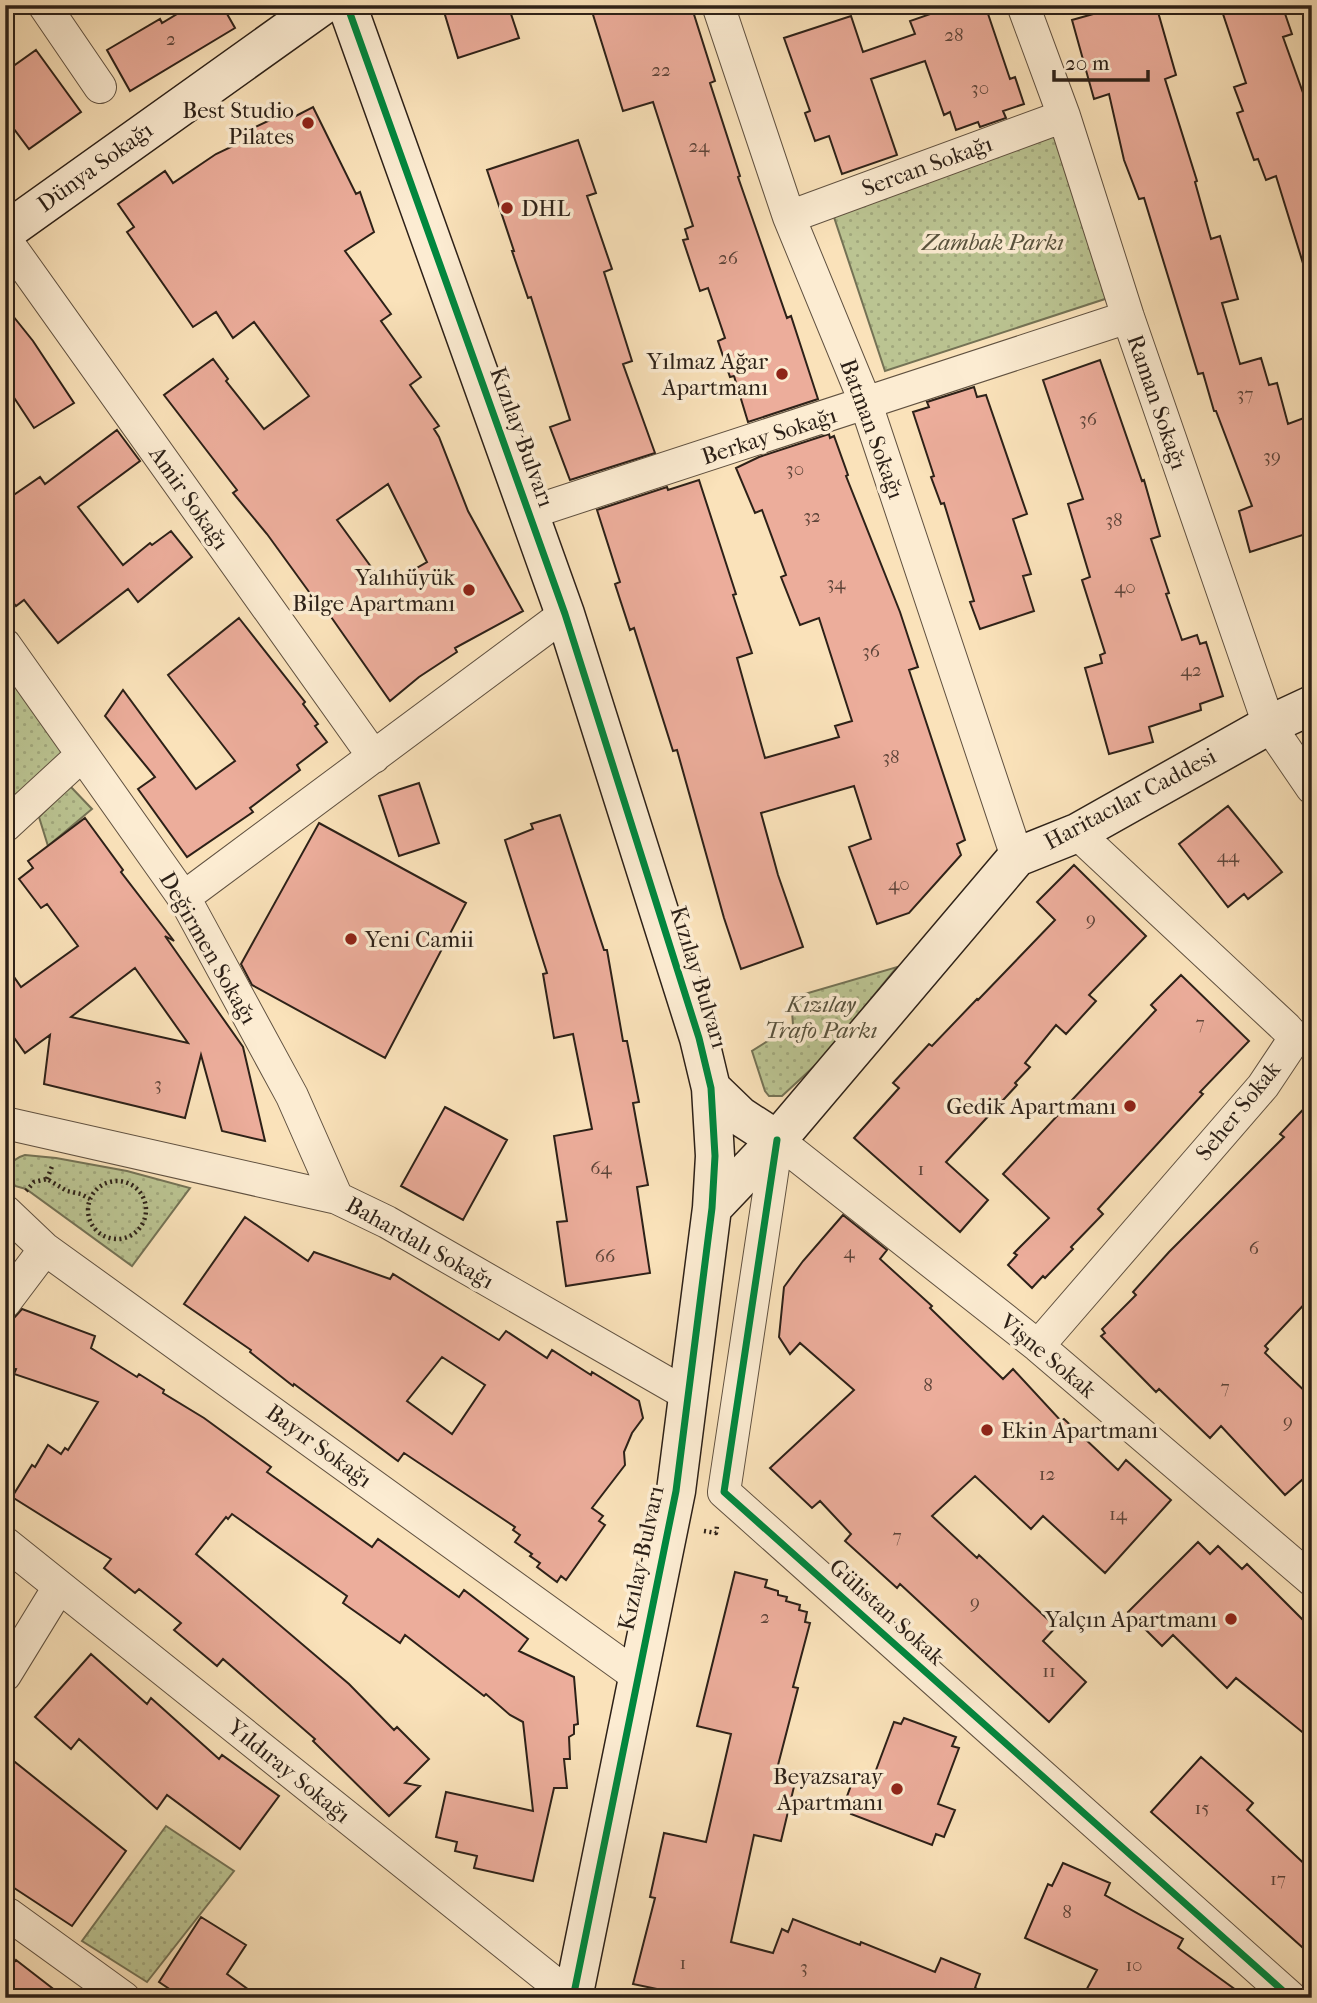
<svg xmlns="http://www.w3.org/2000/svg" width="1317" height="2003" viewBox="0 0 1317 2003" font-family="'IM FELL French Canon',serif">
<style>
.grass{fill:url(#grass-dots);stroke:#747255;stroke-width:2}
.building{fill:#ecad9b;stroke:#2d2118;stroke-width:2;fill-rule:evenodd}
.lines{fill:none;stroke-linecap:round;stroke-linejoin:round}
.street-casing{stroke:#605140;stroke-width:34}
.secondary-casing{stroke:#2d2118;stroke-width:41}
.path{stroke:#2d2118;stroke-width:4.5;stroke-dasharray:2 3.5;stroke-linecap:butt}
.street{stroke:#fcecd2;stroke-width:32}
.secondary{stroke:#fcecd2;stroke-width:38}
.cycleway-casing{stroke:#fcecd2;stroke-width:11}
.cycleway{stroke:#00873e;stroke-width:7}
.poi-dot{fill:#8f2418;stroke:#fcecd2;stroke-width:2.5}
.labels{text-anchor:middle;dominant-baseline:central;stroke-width:7;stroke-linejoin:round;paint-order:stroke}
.number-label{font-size:19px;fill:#5d4439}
.poi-label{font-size:23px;fill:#2d2118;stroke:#fcecd2;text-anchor:end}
.street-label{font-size:23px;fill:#2d2118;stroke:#fcecd2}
.park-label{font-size:23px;font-style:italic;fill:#58523d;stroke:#fcecd2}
</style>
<defs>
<pattern id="grass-dots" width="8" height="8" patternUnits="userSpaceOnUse" patternTransform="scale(1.75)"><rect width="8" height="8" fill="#bbc492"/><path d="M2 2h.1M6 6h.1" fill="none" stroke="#a1a87d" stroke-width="1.8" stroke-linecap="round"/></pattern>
</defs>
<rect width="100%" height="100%" fill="#fae2ba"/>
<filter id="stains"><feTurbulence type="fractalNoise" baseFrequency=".00286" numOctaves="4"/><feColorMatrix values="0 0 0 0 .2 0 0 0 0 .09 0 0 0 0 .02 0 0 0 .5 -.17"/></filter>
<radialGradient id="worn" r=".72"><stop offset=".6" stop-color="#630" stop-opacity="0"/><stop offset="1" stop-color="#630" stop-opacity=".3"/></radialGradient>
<path class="grass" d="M1052 126 1108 298 885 371 830 205Z
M5 662 69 753 5 812Z
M70 786 92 809 48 846 39 817Z
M897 967 822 1059 782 1096H769L765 1091 752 1051 793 1025 791 998Z
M25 1155 56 1158 127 1171 190 1188 132 1266 26 1189 15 1186C8 1172 7 1160 25 1155Z
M166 1826 234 1871 147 1982 82 1941Z"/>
<path class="building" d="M192 5H222L235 28 130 91 107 50 160 19 162 23Z
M442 5H508L519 38 458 58Z
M590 5H691L715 81 710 83 740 176 738 177 787 318 791 316 818 399 748 422 734 376 730 377 718 341 725 338 708 288 700 291 683 240 688 239 685 229 693 226 653 102 623 111Z
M956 5H985L1010 79 1015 77 1024 104 1003 111 1006 118 980 127 978 122 956 130 950 112 944 115 925 61 871 79 897 155 842 174 829 136 815 141 805 113 810 111 784 38 851 16 863 52 915 34 910 21Z
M1125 5H1156L1176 75 1165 79 1197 181 1195 182 1211 239 1220 236 1238 299 1222 303 1240 364 1261 358 1269 385 1277 383 1288 424 1312 415V532L1250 552 1239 511 1252 506 1216 411H1214L1203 373 1198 374 1144 198 1139 199 1124 160 1109 94 1094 99 1072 20Z
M1220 5H1282L1292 34 1283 37 1312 118V272L1306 273 1276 176 1266 180 1258 159 1254 160 1237 113 1243 111 1234 87 1246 83Z
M36 50 81 112 29 149 5 117V72Z
M313 107 356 194 360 192 374 232 345 251 391 314 381 321 421 377 410 385 439 426 434 429 439 437 468 511 523 611 455 648 457 652 419 677 390 701 315 594 312 596 267 534 233 493 237 490 164 395 213 359 228 379 226 381 264 429 309 396 254 322 233 338 216 312 193 327 127 232 134 227 118 204 165 171 173 183 216 154 254 136 251 129 287 112 290 119ZM388 484 427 562 385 586 337 520Z
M578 140 596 193 587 196 612 269 604 272 632 361 623 364 655 453 570 480 550 427 570 420 531 297 528 298 512 251H514L487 170Z
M5 306 33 341 74 403 34 428 5 384Z
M1100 360 1142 481 1144 480 1160 536 1151 539 1169 593 1166 594 1182 640 1197 635 1200 644 1206 642 1223 696 1200 704 1201 710 1149 727 1153 742 1109 754 1085 668 1102 663 1100 655 1105 653 1082 580 1090 577 1068 504 1083 499 1043 380Z
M974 387 977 397 986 395 1027 514 1013 519 1031 574 1023 576 1034 611 980 629 970 602 974 601 944 503 941 504 931 477 934 476 913 412 929 407 927 402Z
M117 430 140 461 78 507 123 565 150 543 152 545 171 531 192 557 138 602 128 589 58 643 24 600 16 606 5 592V501L40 477 45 484Z
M829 434 830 438 834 436 848 475 846 476 900 612 918 667 909 670 965 840 957 844 961 855 909 913 877 924 849 847 871 839 854 786 761 813 778 875 803 947 741 969 724 918 677 750 673 751 634 628 630 630 615 584 620 582 597 510 667 487 668 490 699 480 736 594 733 595 752 653 737 658 765 758 839 737 835 726 852 721 819 618 800 625 781 577 786 575 762 510 755 513 736 468 759 457Z
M239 618 305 702 303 704 318 724 315 726 327 742 297 765 300 770 250 808 253 812 187 857 138 789 155 777 105 716 123 690 196 789 235 761 168 675Z
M419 783 439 843 399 856 379 796Z
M1228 806 1282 872 1248 899 1244 894 1228 907 1179 844Z
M560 815 604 950H607L623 1041H627L639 1102 633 1103 648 1185 637 1187 650 1273 566 1286 557 1222 567 1221 554 1136 592 1129 573 1034 554 1038 543 974 547 973 505 840 533 829 531 824Z
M85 818 123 870 121 872 174 941 165 936 243 1047 265 1141 222 1131 201 1055 185 1118 44 1084 50 1035 25 1053 5 1025V964L21 987 78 946 47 904 41 908 19 879 33 868 28 861ZM135 968 188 1043 71 1017Z
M319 823 466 903 385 1058 252 985 241 964Z
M1074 865 1146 936 1089 995 1096 1001 1066 1034 1056 1025 1025 1063 1030 1067 1015 1083 1017 1085 946 1162 988 1200 960 1232 854 1138 899 1088 893 1083 929 1044 932 1046 977 999 978 1000 1055 920 1037 902Z
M1181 975 1249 1041 1200 1092 1203 1094 1098 1209 1103 1214 1071 1247 1073 1249 1045 1278 1043 1276 1032 1288 1008 1265 1017 1255 1014 1253 1049 1218 1003 1174 1156 1010 1151 1005Z
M1312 1100V1296L1265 1346 1268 1349 1265 1353 1312 1398V1471L1285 1495 1221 1426 1210 1438 1159 1389 1156 1392 1101 1336 1105 1333 1102 1329 1136 1295 1133 1292 1169 1252 1284 1137 1280 1134Z
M445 1107 507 1140 463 1220 401 1186Z
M843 1215 887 1250 880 1259 932 1306 930 1308 1003 1379 1013 1369 1061 1421 1064 1419 1118 1470 1126 1460 1171 1500 1105 1573 1043 1516 1031 1529 975 1476 932 1516 977 1558 979 1555 1056 1627 1043 1641 1086 1682 1049 1722 900 1584 897 1588 845 1541 851 1534 820 1501 812 1508 770 1468 854 1390 800 1343 790 1354 779 1337 784 1287 803 1261Z
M245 1217 308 1261 314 1252 390 1279 393 1274 499 1340 506 1331 547 1358 552 1350 591 1375 592 1372 639 1401 643 1418 632 1433 624 1452 625 1465 592 1508 603 1516 599 1521 605 1525 566 1580 561 1576 557 1582 537 1567 540 1563 530 1556 532 1554 515 1542 520 1535 513 1530 515 1527 404 1453 398 1461 294 1384 293 1386 250 1352 251 1350 184 1304ZM442 1357 485 1385 452 1434 407 1401Z
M22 1309 95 1336 91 1348 137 1377 139 1374 164 1390 163 1393 204 1418 271 1467 267 1472 372 1547 378 1539 459 1597 464 1590 528 1639 519 1651 574 1677 578 1724 574 1725V1734L569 1737 570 1759H564L567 1788H554L533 1881 474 1868 477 1856 455 1851 457 1842 436 1837 446 1792 533 1811 523 1722 510 1715 486 1694 484 1696 405 1635 400 1643 343 1603 347 1596 232 1514 228 1519 226 1517 196 1554 349 1684 394 1730 397 1727 429 1759 405 1783 420 1786 389 1816 313 1741 315 1739 223 1659 217 1666 174 1630 181 1623 139 1589 135 1593 104 1568 111 1559 12 1497 32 1465 35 1467 48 1445 61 1454 65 1448 68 1450 98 1402 14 1374 16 1369 5 1368V1320L13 1319Z
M1198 1542 1210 1554 1218 1546 1242 1569 1247 1564 1312 1629V1740L1236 1678 1227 1688 1173 1635 1162 1646 1128 1612Z
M735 1572 767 1580 765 1587 778 1591V1595L787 1597 786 1601 800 1605 799 1610 807 1612 805 1622 810 1623 793 1687 798 1688 777 1769 797 1774 781 1841 754 1835 731 1942 773 1953 782 1929 788 1932 793 1919 860 1945 861 1942 935 1972 941 1958 980 1974 975 1988 997 1998H700L633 1984 655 1898 650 1897 664 1833 706 1842 731 1734 697 1726Z
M91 1654 147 1704 151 1698 219 1759 222 1755 279 1796 240 1849 167 1795 157 1809 79 1739 71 1749 35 1717Z
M904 1718 956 1737 952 1746 959 1748 938 1804 955 1810 944 1837 936 1834 932 1845 851 1814 856 1803 846 1799 856 1772 873 1778 894 1722 901 1724Z
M5 1754 126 1851 72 1926 5 1882Z
M1201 1757 1253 1803 1247 1810 1312 1871V1956L1151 1812Z
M1063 1863 1110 1883 1105 1895 1183 1939 1178 1948 1247 1998H1082L1097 1970 1025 1938 1048 1884 1052 1886Z
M201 1917 246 1945 227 1974 260 1998H183L159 1982Z
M16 1960 65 1998H5V1974Z"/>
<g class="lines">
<g class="street-casing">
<path id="street" d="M44 5 100 87
M718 5 789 217 866 404 1017 857
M1023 5 1064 116 1128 317 1269 725 1312 788
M789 217 1064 116
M5 239 374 757
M529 513 1128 317
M5 645 186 901 292 1096 337 1198
M5 826 82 755
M183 898 565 614
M5 1123 337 1198 387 1222 688 1395
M5 1211 45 1249 637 1676
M5 1302 45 1249
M1038 1346 1263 1086 1295 1038 1286 1028 1077 833
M5 1543 573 1998
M5 1675 59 1587
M5 1917 8 1914 124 1998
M1291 1998 724 1492 777 1140 1038 1346 1312 1580"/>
</g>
<g class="secondary-casing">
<path id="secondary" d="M347 5 565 614 699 1038 711 1088 715 1156 712 1208 676 1491 573 1998
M5 232 323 5
M711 1088 740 1116 777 1140
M712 1208 777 1140 1017 857 1077 833 1269 725 1312 705"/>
</g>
<path class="path" d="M47 1179 53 1164
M88 1210a29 29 0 1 1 58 0a29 29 0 1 1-58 0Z
M26 1191 34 1182 47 1179 67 1191 81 1194 90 1199
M704 1531 716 1533 717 1526"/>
<use href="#street" class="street"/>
<use href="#secondary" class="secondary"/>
<g class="cycleway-casing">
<path id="cycleway" d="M347 5 565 614 699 1038 711 1088 715 1156 712 1208 676 1491 573 1998
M777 1140 724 1492 1291 1998"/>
</g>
<use href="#cycleway" class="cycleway"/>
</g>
<g class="poi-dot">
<circle cx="308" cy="123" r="7"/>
<circle cx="507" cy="208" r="7"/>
<circle cx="782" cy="374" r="7"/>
<circle cx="469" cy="590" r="7"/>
<circle cx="351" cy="939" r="7"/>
<circle cx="1130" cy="1106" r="7"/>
<circle cx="987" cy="1430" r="7"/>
<circle cx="1231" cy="1619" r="7"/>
<circle cx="897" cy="1789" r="7"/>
</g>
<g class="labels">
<g class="number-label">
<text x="954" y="35">28</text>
<text x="171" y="39">2</text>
<text x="661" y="70">22</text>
<text x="980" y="88">30</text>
<text x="699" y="146">24</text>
<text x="728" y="258">26</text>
<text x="1245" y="394">37</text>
<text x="1088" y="419">36</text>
<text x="1272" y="456">39</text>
<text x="795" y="469">30</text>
<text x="812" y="516">32</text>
<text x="1114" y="520">38</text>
<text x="836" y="583">34</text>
<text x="1125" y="587">40</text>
<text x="871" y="651">36</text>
<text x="1191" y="670">42</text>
<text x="891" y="757">38</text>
<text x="1228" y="856">44</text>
<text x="899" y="884">40</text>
<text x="1091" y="919">9</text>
<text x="1200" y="1023">7</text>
<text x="158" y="1084">3</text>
<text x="601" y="1168">64</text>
<text x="921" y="1169">1</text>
<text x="1254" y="1248">6</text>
<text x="849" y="1252">4</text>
<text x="605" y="1256">66</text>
<text x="928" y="1385">8</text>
<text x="1225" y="1387">7</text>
<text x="1288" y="1421">9</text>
<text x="1047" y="1474">12</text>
<text x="1118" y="1514">14</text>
<text x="897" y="1536">7</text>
<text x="975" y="1602">9</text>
<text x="765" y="1617">2</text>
<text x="1049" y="1671">11</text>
<text x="1202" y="1808">15</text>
<text x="1278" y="1879">17</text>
<text x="1067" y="1912">8</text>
<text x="683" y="1963">1</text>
<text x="1134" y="1965">10</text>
<text x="804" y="1967">3</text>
</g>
<g class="poi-label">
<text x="294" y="110">Best Studio<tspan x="294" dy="26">Pilates</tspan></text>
<text x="521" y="208" text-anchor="start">DHL</text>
<text x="768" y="361">Yılmaz Ağar<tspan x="768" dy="26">Apartmanı</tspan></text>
<text x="455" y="577">Yalıhüyük<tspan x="455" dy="26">Bilge Apartmanı</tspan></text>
<text x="365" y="939" text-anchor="start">Yeni Camii</text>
<text x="1116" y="1106">Gedik Apartmanı</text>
<text x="1001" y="1430" text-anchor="start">Ekin Apartmanı</text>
<text x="1217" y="1619">Yalçın Apartmanı</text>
<text x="883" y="1776">Beyazsaray<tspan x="883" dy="26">Apartmanı</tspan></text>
</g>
<g class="street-label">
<text transform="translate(927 166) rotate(-20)">Sercan Sokağı</text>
<text transform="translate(95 167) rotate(-36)">Dünya Sokağı</text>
<text transform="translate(1157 402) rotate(71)">Raman Sokağı</text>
<text transform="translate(872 429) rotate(70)">Batman Sokağı</text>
<text transform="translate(769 436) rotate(-18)">Berkay Sokağı</text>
<text transform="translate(522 437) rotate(70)">Kızılay Bulvarı</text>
<text transform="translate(189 498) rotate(55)">Amir Sokağı</text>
<text transform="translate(1130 799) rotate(-28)">Haritacılar Caddesi</text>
<text transform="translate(208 948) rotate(60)">Değirmen Sokağı</text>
<text transform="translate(699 977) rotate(73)">Kızılay Bulvarı</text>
<text transform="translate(1238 1111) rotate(-51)">Seher Sokak</text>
<text transform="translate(420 1243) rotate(29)">Bahardalı Sokağı</text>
<text transform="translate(1048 1356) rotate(40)">Vişne Sokak</text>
<text transform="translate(319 1446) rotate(36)">Bayır Sokağı</text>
<text transform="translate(641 1558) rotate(-78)">Kızılay Bulvarı</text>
<text transform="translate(887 1612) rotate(42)">Gülistan Sokak</text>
<text transform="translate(289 1771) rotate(39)">Yıldıray Sokağı</text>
</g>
<g class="park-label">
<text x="993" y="242">Zambak Parkı</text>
<text x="821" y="1004">Kızılay<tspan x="821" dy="26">Trafo Parkı</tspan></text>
</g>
</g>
<rect width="1317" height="2003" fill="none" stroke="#fae2ba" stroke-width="28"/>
<rect x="7" y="7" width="1303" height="1989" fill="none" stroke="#2d2118" stroke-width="3.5"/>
<rect x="14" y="14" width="1289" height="1975" fill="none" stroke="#2d2118" stroke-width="2"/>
<path d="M1054 70v10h94v-10" fill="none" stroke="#2d2118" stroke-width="3.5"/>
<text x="1065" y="70" font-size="21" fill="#2d2118" stroke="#fcecd2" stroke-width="5" paint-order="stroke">20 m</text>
<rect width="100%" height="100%" filter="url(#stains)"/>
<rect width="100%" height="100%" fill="url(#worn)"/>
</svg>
